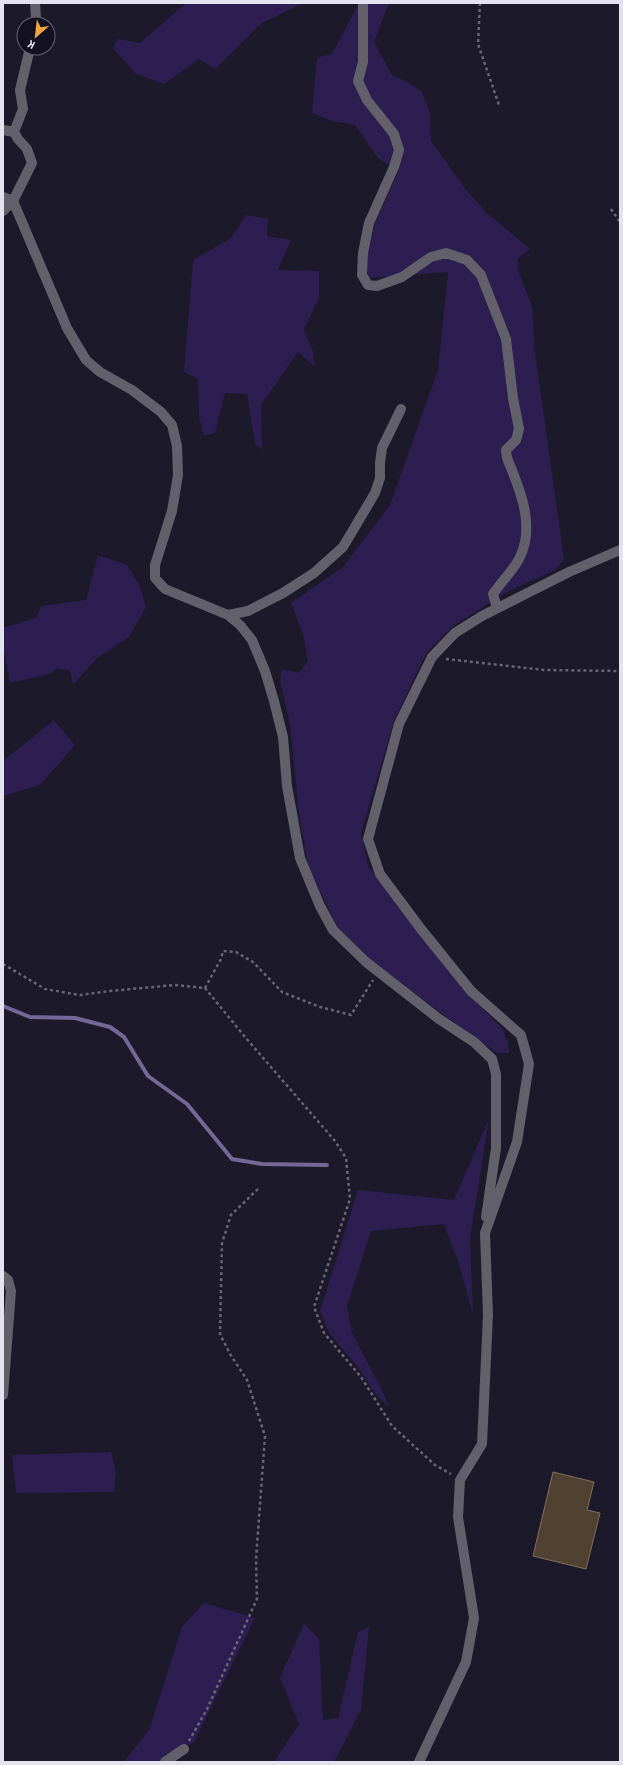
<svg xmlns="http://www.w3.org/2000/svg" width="623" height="1765" viewBox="0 0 623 1765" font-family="'Titillium Web',sans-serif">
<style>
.green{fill:#2d1e51}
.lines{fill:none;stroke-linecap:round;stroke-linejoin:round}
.stream{stroke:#736896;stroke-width:4}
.building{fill:#504130;stroke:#81715f}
.path{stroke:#696675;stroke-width:2.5;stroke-dasharray:3 3;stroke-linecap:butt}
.minor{stroke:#62606a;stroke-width:10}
</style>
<rect width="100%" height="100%" fill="#1c192a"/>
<path class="green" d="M186 3H304L262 23 215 69 199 59 164 84 136 74 113 48 117 39 140 43Z
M359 3H389L374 42 392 75 411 84 422 92 430 113 431 141 467 191 488 214 530 249 518 259 519 273 532 306 535 353 564 559 555 570 507 592 453 626 427 652 394 721 361 833 368 866 460 986 502 1028 508 1043 509 1053H497L445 1016 370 960 338 929 308 865 299 814 290 725 280 680 282 669 299 673 308 661 303 634 291 603 342 568 390 505 438 370 448 272 369 278 366 261 375 223 398 172 378 158 355 125 332 121 312 113 317 58 332 54Z
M246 215 268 219 267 236 291 240 278 270 319 271V298L304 329 313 352 314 366 298 352 261 405 262 450 255 444 247 394 225 393 215 433 204 436 199 417 198 379 184 372 193 260 231 238Z
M98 555 127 565 140 586 146 607 129 637 97 658 73 685 70 671 56 668 50 674 10 683 3 646V628L36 618 41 606 86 600Z
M54 720 75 745 40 785 3 796V761Z
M489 1119 470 1239 473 1315 460 1267 444 1224 371 1231 347 1306 352 1333 380 1386 390 1408 374 1392 358 1367 329 1333 320 1311 358 1190 454 1200Z
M111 1452 116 1472 114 1492 16 1493 12 1455Z
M204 1603 255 1618 194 1742 159 1762H124L149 1730 182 1627Z
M304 1623 319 1639 323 1720 338 1718 358 1632 369 1627 361 1710 334 1762H274L299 1724 280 1678Z"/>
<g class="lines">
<path class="stream" d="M3 1006 30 1017 75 1018 110 1027 124 1037 148 1076 187 1104 232 1159 262 1164 327 1165"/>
</g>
<path class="building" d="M553 1472 594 1482 587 1510 600 1513 586 1569 533 1556Z"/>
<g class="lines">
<path class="path" d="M480 3 478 44 499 105
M611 209 620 222
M446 659 544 670 620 671
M3 964 45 989 80 995 110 991 175 985 205 988 245 1037 335 1141 346 1158 350 1199 314 1307 324 1333 361 1377 392 1426 435 1465 451 1474
M205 988 221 959 223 951 236 952 253 962 282 992 320 1007 351 1015 373 980
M189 1741 207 1709 257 1599 256 1559 265 1436 247 1380 230 1354 220 1334 222 1243 231 1215 260 1187"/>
<path class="minor" d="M363 3V62L358 81 367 100 394 134 399 150 394 167 369 223 363 253 362 275 368 285 377 286 402 277 431 257 446 253 467 260 481 275 506 339 513 398 519 429 516 440 506 450 507 458C520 489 536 527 519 559 512 572 501 582 493 594L497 608
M35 24 36 18 35 3
M3 130 14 132
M3 197 13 201 67 328 86 360 100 372 132 390 161 412 172 425 177 446 178 475 172 511 155 565V578L165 589 228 615 240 625 252 640 265 671 274 701 283 737 287 786 300 858 320 906 333 930 366 962 439 1019 474 1042 492 1059 496 1074V1148L486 1217
M3 211 13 201 32 163 27 149 18 139 14 132 23 109 20 90 30 48
M228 615 248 611 283 593 314 573 343 547 375 493 380 478V463L382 448 401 409
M3 1276 8 1280 11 1291 3 1395
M165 1762 184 1749
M419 1762 466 1662 474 1618 458 1517 460 1480 482 1444 488 1315 485 1233 517 1142 529 1064 521 1035 471 991 421 929 380 874 368 839 399 724 432 657 455 633 482 616 569 572 620 550"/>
</g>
<rect width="623" height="1765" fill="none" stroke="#e4e2ee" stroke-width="8"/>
<g transform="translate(36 36) rotate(208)"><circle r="19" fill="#131020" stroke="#676472"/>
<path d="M0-3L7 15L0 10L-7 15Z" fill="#f1a540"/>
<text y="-6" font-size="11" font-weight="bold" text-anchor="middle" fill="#e4e2ee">K</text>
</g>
</svg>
